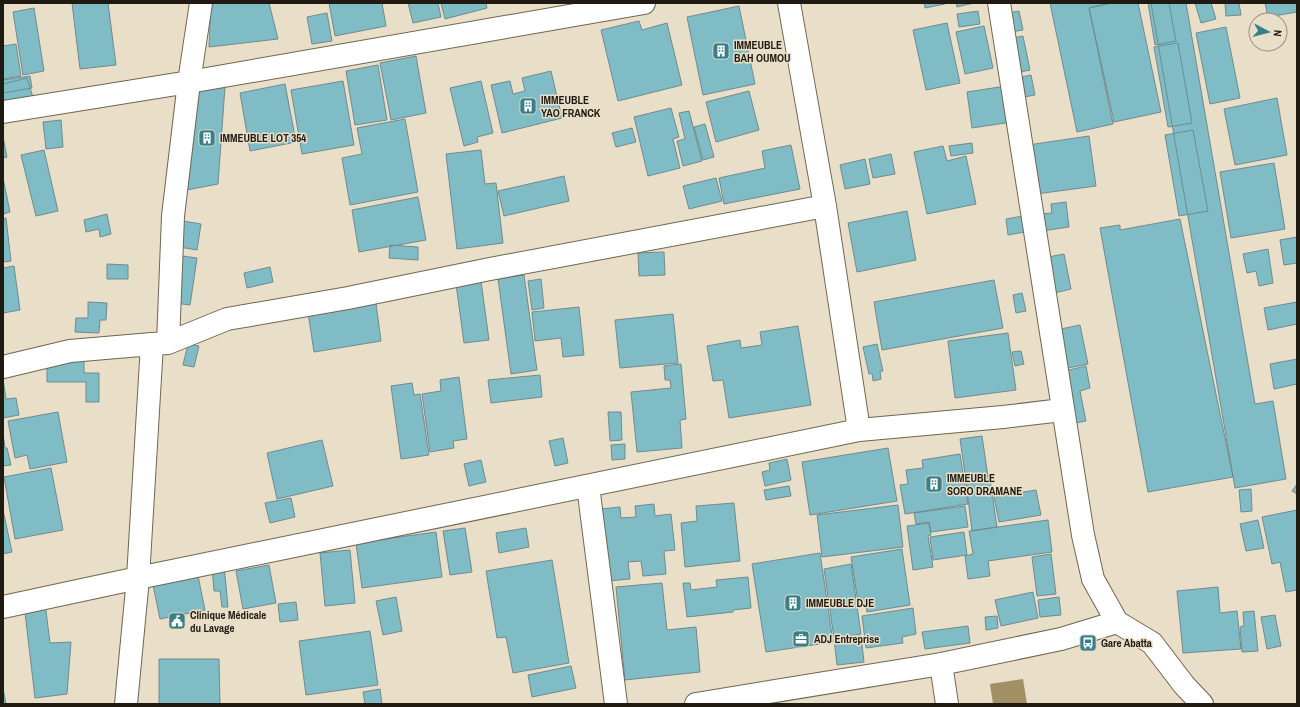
<svg xmlns="http://www.w3.org/2000/svg" width="1300" height="707" viewBox="0 0 1300 707" font-family="'Archivo Narrow',sans-serif">
<style>
.water{fill:#a38f64}
.building{fill:#7fbcc5;stroke:#708b8f}
.lines{fill:none;stroke-linecap:round;stroke-linejoin:round}
.street-casing{stroke:#6f6652;stroke-width:24}
.street{stroke:#fff;stroke-width:22}
.labels{text-anchor:middle;dominant-baseline:central;stroke-width:3;stroke-linejoin:round;paint-order:stroke}
.poi-label{font-size:11px;font-weight:bold;fill:#1f1b13;stroke:#e9dec7;text-anchor:start}
</style>
<rect width="100%" height="100%" fill="#e9dec7"/>
<path class="water" d="M1023 679 1027 704H993L990 684Z"/>
<path class="building" d="M72 3H108L116 65 80 69Z
M211 3H269L278 39 209 47Z
M329 3H382L386 26 335 36Z
M408 3H438L441 17 413 23Z
M441 3H486L487 8 445 19Z
M924 3H945V4L925 8Z
M956 3H974L957 7Z
M1050 3H1110L1089 8 1113 124 1077 132Z
M1112 3H1138L1161 112 1114 122 1089 8Z
M1148 3H1169L1176 41 1155 45Z
M1151 3H1186L1255 404 1273 401 1286 479 1235 488Z
M1195 3H1211L1216 19 1201 23Z
M1225 3H1239L1241 15 1226 16Z
M1265 3H1297V12L1268 17Z
M739 6 755 84 703 95 687 17Z
M34 8 44 71 23 75 13 12Z
M978 11 980 24 959 27 957 14Z
M1019 11 1023 30 1011 32 1007 13Z
M327 13 332 41 312 44 307 17Z
M639 21 642 30 667 23 682 85 618 101 601 30Z
M947 23 960 83 926 90 913 30Z
M984 26 993 68 965 74 956 32Z
M1226 27 1240 98 1210 104 1196 33Z
M1023 36 1030 70 1020 72 1013 38Z
M1178 43 1192 123 1168 127 1154 47Z
M16 44 21 76 3 79V46Z
M416 56 426 113 391 120 380 63Z
M378 65 387 120 355 125 346 71Z
M551 71 562 118 502 133 491 85 510 81 513 94 525 91 522 78Z
M1031 75 1035 95 1024 97 1021 77Z
M30 76 32 88 3 93V80Z
M27 78 37 110 4 123 3 118V84Z
M343 81 354 145 302 154 291 90Z
M481 81 493 133 477 137 478 142 464 146 450 88Z
M285 84 296 142 250 151 240 93Z
M1006 86 1012 122 972 128 967 92Z
M225 87 218 184 187 190 196 91Z
M749 91 759 130 716 142 706 102Z
M1277 98 1287 155 1235 165 1224 109Z
M671 108 679 137 673 139 680 168 648 176 634 117Z
M689 111 702 161 683 166 677 141 685 139 679 113Z
M405 119 418 192 350 205 342 158 362 154 357 128Z
M61 120 63 147 46 149 43 122Z
M705 124 714 157 703 160 694 127Z
M632 128 636 142 616 147 612 133Z
M1193 130 1208 211 1179 216 1165 135Z
M1089 136 1096 186 1036 194 1028 145Z
M3 137 7 157 3 158Z
M972 143 973 153 951 156 949 146Z
M791 145 800 189 724 204 719 178 765 168 762 151Z
M943 146 947 161 966 156 976 204 927 214 914 152Z
M44 150 58 211 36 216 21 155Z
M481 150 485 184 496 183 503 243 457 249 446 154Z
M891 154 895 174 873 178 869 159Z
M865 159 870 184 845 189 840 165Z
M1274 163 1285 229 1231 238 1220 172Z
M564 176 569 201 504 216 498 191Z
M3 178 10 212 3 214Z
M716 178 722 201 689 209 683 186Z
M418 197 426 240 359 252 352 210Z
M1066 202 1069 227 1042 231 1040 214 1052 213 1051 204Z
M907 211 916 260 857 272 848 223Z
M107 214 111 234 100 237 99 229 86 232 84 220Z
M1023 216 1025 232 1008 235 1006 219Z
M6 218 11 261 3 262V219Z
M1180 219 1233 477 1148 492 1100 228 1120 225V230Z
M183 221 201 224 197 250 179 247Z
M1297 237V263L1284 265 1280 240Z
M390 245 418 247V260L389 258Z
M1268 249 1273 283 1259 286 1256 271 1247 273 1243 254Z
M664 252 665 275 639 276 638 253Z
M1064 254 1071 289 1050 294 1043 258Z
M182 256 197 258 190 305 175 303Z
M107 264 128 265V279H107Z
M14 266 20 310 3 313V268Z
M270 267 273 282 247 288 244 273Z
M524 275 537 370 511 374 498 279Z
M541 279 544 308 532 310 528 281Z
M994 280 1003 328 882 350 874 302Z
M481 281 489 340 464 343 456 284Z
M1022 293 1026 311 1016 313 1013 295Z
M375 296 381 341 314 352 307 306Z
M88 302 107 303 106 320H100L99 333 75 332 76 318H88Z
M1297 302V324L1268 330 1264 308Z
M579 307 584 355 563 357 561 338 535 341 532 312Z
M673 314 678 363 620 368 615 320Z
M1080 325 1088 364 1063 369 1056 330Z
M798 326 811 405 729 418 723 380 713 381 707 346 740 340 741 348 762 345 760 332Z
M1008 333 1016 390 955 398 948 341Z
M188 344 199 346 194 367 183 365Z
M877 344 883 371H880L881 379 873 381 872 373 869 374 863 347Z
M1021 351 1024 364 1015 366 1012 352Z
M1297 359V384L1274 389 1270 364Z
M47 360H84V373H99V402H86V382H47Z
M681 364 686 419 680 420 682 448 637 452 631 392 671 388 670 380H665L664 366Z
M1086 366 1090 388 1080 391 1086 421 1070 424 1060 372Z
M540 375 542 397 491 403 488 380Z
M459 377 467 439 453 441 454 448 430 452 422 394 441 391 440 380Z
M3 379 6 399 16 398 19 415 3 418Z
M412 383 414 395 420 394 429 455 401 459 391 386Z
M58 412 67 462 30 469 27 455 15 458 8 421Z
M608 412H621L622 440 610 441Z
M3 433 5 448H7L11 465 3 466Z
M982 436 988 477 966 481 960 439Z
M563 438 568 463 555 466 549 441Z
M322 440 333 486 277 499 267 453Z
M625 444V459L612 460 611 445Z
M888 448 897 501 810 515 802 462Z
M960 454 968 504 905 514 900 485 908 484 906 470 923 468 922 460Z
M787 459 791 480 765 486 762 472 770 470 769 463Z
M481 460 486 482 469 486 464 464Z
M51 468 63 530 15 539 4 477Z
M990 479 997 527 972 531 966 482Z
M1297 484V494L1292 491Z
M789 486 791 496 766 500 764 490Z
M1251 489 1252 511 1241 512 1239 490Z
M1036 490 1041 515 999 522 994 497Z
M291 498 295 517 270 523 265 503Z
M734 503 740 561 685 567 681 523 697 521 696 506Z
M654 504 655 516 671 514 675 550 664 551 666 574 643 576 641 561 628 562 630 579 608 581 601 509 620 507 621 518 636 517 635 506Z
M898 505 903 547 822 557 817 515Z
M965 506 968 527 931 532 929 522 916 524 914 513Z
M3 510 12 552 3 554Z
M1297 510V590L1286 592 1280 562 1272 564 1262 517Z
M1048 520 1052 552 988 561 990 576 968 579 965 556 973 554 969 531Z
M1258 520 1264 548 1246 551 1240 524Z
M929 523 931 535 928 536 933 567 913 570 907 526Z
M465 528 472 572 450 575 443 531Z
M526 528 529 547 499 553 496 533Z
M436 532 442 577 362 588 356 543Z
M964 532 967 555 933 560 930 537Z
M902 549 910 605 867 612 865 601 858 602 851 557Z
M350 550 355 603 325 606 320 553Z
M820 553 833 642 766 652 752 564Z
M1051 554 1056 594 1037 596 1032 557Z
M552 560 569 663 513 673 506 637 497 638 486 571Z
M851 564 861 634 834 638 824 569Z
M224 565 228 607H222L220 591H214L212 567Z
M269 565 276 603 243 609 236 571Z
M197 571 205 610 160 619 152 580Z
M748 577 751 608 733 610V612L687 617 683 583H690L691 590 717 587 716 580Z
M662 583 667 630 696 627 700 672 625 680 616 587Z
M1218 587 1220 613 1237 611 1241 649 1183 653 1177 591Z
M1033 592 1038 618 1001 626 995 600Z
M396 597 402 631 383 635 376 601Z
M1059 597 1061 615 1040 617 1038 600Z
M296 602 298 620 280 622 278 604Z
M45 603 50 643 71 642 67 694 35 698 24 604Z
M913 608 916 634 902 637 903 643 866 648 862 616Z
M1254 611 1258 651 1242 652 1240 627 1244 626 1243 612Z
M1275 615 1281 646 1267 649 1261 617Z
M997 616 998 628 986 630 985 617Z
M968 626 970 643 925 649 922 632Z
M370 631 378 685 306 695 299 641Z
M861 636 864 662 837 665 834 639Z
M159 659H219L220 704H159Z
M571 666 576 688 532 697 528 675Z
M3 688 6 704H3Z
M380 689 382 704H365L363 692Z"/>
<g class="lines">
<g class="street-casing">
<path id="street" d="M789 3 825 206 859 430
M999 3 1083 535 1093 579 1117 622
M3 112 189 82 644 3
M168 343 227 319 348 298 490 269 825 206
M3 367 70 351 152 344
M588 486 616 704
M3 607 138 578 859 430 1003 417 1062 410
M941 664 947 704
M126 704 138 578 152 344 168 343 173 216 189 82 201 3
M696 704 941 664 1061 639 1117 622 1152 643 1184 685 1202 704"/>
</g>
<use href="#street" class="street"/>
</g>
<defs>
<g id="building-square" transform="scale(0.9)"><rect x="-9" y="-9" width="18" height="18" rx="4" fill="#387f89" stroke="#e9dec7"/><path d="M-4-6H4V6H1V3H-1V6H-4ZM-2.5-4.3h1.7v1.8h-1.7ZM.8-4.3h1.7v1.8H.8ZM-2.5-1h1.7V.8h-1.7ZM.8-1h1.7V.8H.8Z" fill="#fff"/></g>
<g id="civic-square" transform="scale(0.9)"><rect x="-9" y="-9" width="18" height="18" rx="4" fill="#387f89" stroke="#e9dec7"/><path d="M-.6-6.5H3V-4.5H.6V-3L4-1V1h2V6H-6V1h2V-1L-.6-3ZM-1.2 2.5V6h2.4V2.5Z" fill="#fff"/></g>
<g id="office-square" transform="scale(0.9)"><rect x="-9" y="-9" width="18" height="18" rx="4" fill="#387f89" stroke="#e9dec7"/><path d="M-6-3h4V-5.5h4V-3h4V5H-6ZM-1-4.5V-3h2v-1.5ZM-6 0V1H6V0Z" fill="#fff"/></g>
<g id="bus-square" transform="scale(0.9)"><rect x="-9" y="-9" width="18" height="18" rx="4" fill="#387f89" stroke="#e9dec7"/><path d="M-5-6H5V4H4V6H2V4H-2V6H-4V4H-5ZM-3.5-4V0h7V-4ZM-3.5 1.2v1.5H-2V1.2ZM2 1.2v1.5H3.5V1.2Z" fill="#fff"/></g>
</defs>
<g fill-rule="evenodd">
<use href="#building-square" x="721" y="51"/>
<use href="#building-square" x="528" y="106"/>
<use href="#building-square" x="207" y="138"/>
<use href="#building-square" x="934" y="484"/>
<use href="#building-square" x="793" y="603"/>
<use href="#civic-square" x="177" y="621"/>
<use href="#office-square" x="801" y="639"/>
<use href="#bus-square" x="1088" y="643"/>
</g>
<g class="labels">
<g class="poi-label">
<text x="734" y="45">IMMEUBLE<tspan x="734" dy="13">BAH OUMOU</tspan></text>
<text x="541" y="100">IMMEUBLE<tspan x="541" dy="13">YAO FRANCK</tspan></text>
<text x="220" y="138">IMMEUBLE LOT 354</text>
<text x="947" y="478">IMMEUBLE<tspan x="947" dy="13">SORO DRAMANE</tspan></text>
<text x="806" y="603">IMMEUBLE DJE</text>
<text x="190" y="615">Clinique Médicale<tspan x="190" dy="13">du Lavage</tspan></text>
<text x="814" y="639">ADJ Entreprise</text>
<text x="1101" y="643">Gare Abatta</text>
</g>
</g>
<rect width="1300" height="707" fill="none" stroke="#1f1b13" stroke-width="8"/>
<g transform="translate(1268 32) rotate(97)"><circle r="19" fill="#e9dec7" stroke="#98907f"/>
<path d="M0-3L7 15L0 10L-7 15Z" fill="#387f89"/>
<text y="-6" font-size="11" font-weight="bold" text-anchor="middle" fill="#1f1b13">N</text>
</g>
</svg>
